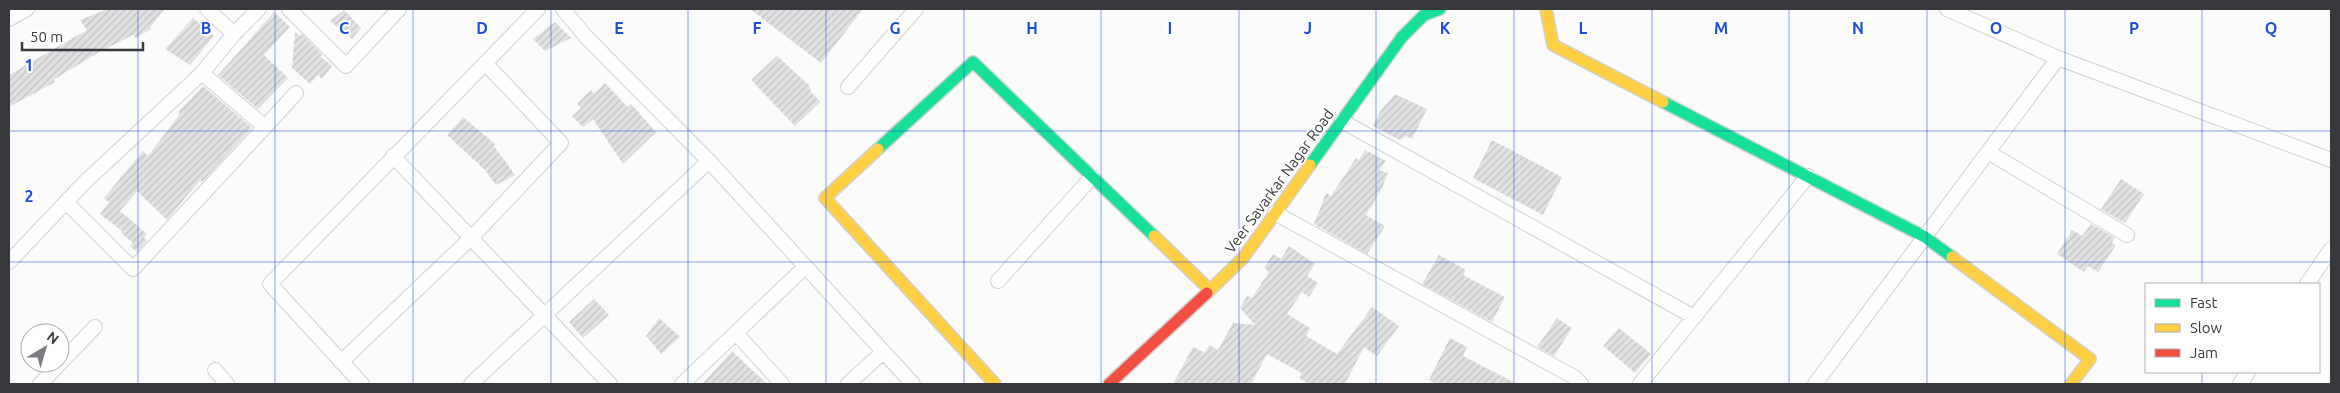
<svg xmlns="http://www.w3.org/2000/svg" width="2340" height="393" viewBox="0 0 2340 393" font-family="Ubuntu,sans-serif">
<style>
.building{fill:url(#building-hatch)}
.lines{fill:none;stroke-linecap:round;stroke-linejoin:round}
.street-casing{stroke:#d0d1d3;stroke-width:16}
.fast-casing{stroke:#d0d1d3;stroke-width:14}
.slow-casing{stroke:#d0d1d3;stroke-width:14}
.jam-casing{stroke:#d0d1d3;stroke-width:14}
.street{stroke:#fefeff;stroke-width:14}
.fast{stroke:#16e098;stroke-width:11}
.slow{stroke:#ffcf43;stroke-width:11}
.jam{stroke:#f24e42;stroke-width:11}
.grid{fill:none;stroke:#1d4ed8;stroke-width:1;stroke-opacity:0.55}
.labels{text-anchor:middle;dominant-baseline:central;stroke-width:4;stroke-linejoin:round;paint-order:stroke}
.street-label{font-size:15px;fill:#36383c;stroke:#fff}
.grid-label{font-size:16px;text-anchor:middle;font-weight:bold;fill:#1d4ed8;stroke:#fff;stroke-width:4;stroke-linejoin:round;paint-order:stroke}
</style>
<defs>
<pattern id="building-hatch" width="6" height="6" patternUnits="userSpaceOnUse" patternTransform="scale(1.25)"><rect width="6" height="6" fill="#e1e1e3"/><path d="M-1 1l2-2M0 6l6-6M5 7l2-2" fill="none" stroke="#c2c2c4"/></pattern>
</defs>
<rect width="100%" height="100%" fill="#fbfbfc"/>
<path class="building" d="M108 9H165L150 27 151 29 136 38 133 35 101 51 53 80 55 82 9 107V75L87 30 80 20Z
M750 9H863L821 63Z
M344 10 361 28 352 39 330 21Z
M274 12 290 27 264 55 288 78 258 109 218 75Z
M193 18 214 36 190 65 165 49Z
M555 22 571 38 545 51 533 39Z
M295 32 300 36 302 34 304 36 322 55 321 57 332 66 322 79 318 75 310 84 292 68Z
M777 56 809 85 811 92 820 102 795 126 751 80Z
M605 83 628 107 631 104 656 132 623 164 593 119 583 127 572 116 581 108 577 104 591 90 594 94Z
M203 86 252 128 202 182 200 180 167 220 137 191 120 211 147 234 144 237 147 241 137 252 130 246 133 243 121 233 122 231 100 214 109 202 104 198 143 151 148 156 180 114 178 112Z
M1395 94 1427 109 1412 139 1406 136 1400 140 1396 138 1373 126 1381 110Z
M463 117 495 144 494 146 515 175 496 185 485 170 447 135Z
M1492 140 1562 177 1543 215 1473 178Z
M1365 150 1386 161 1379 170 1388 173 1381 190 1366 215 1385 226 1367 254 1314 224 1326 193 1331 196 1356 158 1359 160Z
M2121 179 2144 194 2125 223 2101 209Z
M2091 224 2115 238 2112 243 2116 245 2098 272 2088 266 2084 272 2057 254 2072 230 2082 236Z
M1289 246 1315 264 1307 276 1318 283 1309 297 1302 292 1287 314 1310 328 1306 336 1337 354 1372 307 1399 326 1377 356 1364 347 1345 384H1309L1299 378 1302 373 1267 354 1251 384H1173L1193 347 1205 353 1209 345 1218 350 1233 323 1255 325 1240 308 1247 296 1252 298 1269 272 1264 268 1273 254 1281 259Z
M1439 255 1466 270 1463 275 1505 297 1492 322 1422 284Z
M594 299 609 315 583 338 569 322Z
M659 318 680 337 661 354 646 336Z
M1557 318 1572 328 1554 356 1537 347Z
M1619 328 1651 354 1635 373 1603 346Z
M1450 338 1467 347 1463 356 1517 384H1436L1429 380Z
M732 351 767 384H702Z"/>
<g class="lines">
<g class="street-casing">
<path id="street" d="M207 9 234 34
M289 9 346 66 399 9
M563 9 587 38 709 161 913 384
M9 19 27 9
M2058 58 2331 160
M848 87 916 9
M1342 121 1694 317
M265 127 296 93
M1988 152 2127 235
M393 156 610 384
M66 202 133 269 265 127 202 73
M1275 213 1574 377 1581 384
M9 262 84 183 202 73 234 34 259 9
M998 281 1092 177
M2307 284 2331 249
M736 333 782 384
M341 362 472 237 561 143 485 63
M215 370 227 384
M40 384 95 327
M362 384 270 284 538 9
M471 384 709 161
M682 384 805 267
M848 384 883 352
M1640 384 1808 176
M1815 384 2058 58 1947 9
M2240 384 2248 372"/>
</g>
<g class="fast-casing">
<path id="fast" d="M1663 102 1925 237 1952 257
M878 149 973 62 1154 236
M1310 165 1402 37 1424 15 1440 9"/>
</g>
<g class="slow-casing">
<path id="slow" d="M1546 9 1553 45 1663 102
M878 149 825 198 995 384
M1154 236 1210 290
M1952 257 2090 359 2071 384
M1207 293 1243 258 1310 165"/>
</g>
<g class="jam-casing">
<path id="jam" d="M1109 384 1207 293"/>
</g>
<use href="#street" class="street"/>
<use href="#fast" class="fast"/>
<use href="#slow" class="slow"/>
<use href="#jam" class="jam"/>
</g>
<path class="grid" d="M138 9V384M275 9V384M413 9V384M551 9V384M688 9V384M826 9V384M964 9V384M1101 9V384M1239 9V384M1376 9V384M1514 9V384M1652 9V384M1789 9V384M1927 9V384M2065 9V384M2202 9V284M9 131H2331M9 262H2331M2202 372V384"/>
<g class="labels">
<g class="street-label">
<text transform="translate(1279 181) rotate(-54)">Veer Savarkar Nagar Road</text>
</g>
</g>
<g class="grid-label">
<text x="206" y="34">B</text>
<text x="344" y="34">C</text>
<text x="482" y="34">D</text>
<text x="619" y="34">E</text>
<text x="757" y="34">F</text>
<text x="895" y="34">G</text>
<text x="1032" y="34">H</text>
<text x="1170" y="34">I</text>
<text x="1308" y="34">J</text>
<text x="1445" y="34">K</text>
<text x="1583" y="34">L</text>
<text x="1721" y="34">M</text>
<text x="1858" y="34">N</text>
<text x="1996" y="34">O</text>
<text x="2134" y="34">P</text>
<text x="2271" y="34">Q</text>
<text x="29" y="71">1</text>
<text x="29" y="202">2</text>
</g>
<rect width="2340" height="393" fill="none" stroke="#36383c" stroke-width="20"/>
<rect x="2145" y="283" width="175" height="90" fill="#ffffff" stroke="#afafb1"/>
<rect x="2155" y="299" width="25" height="8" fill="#16e098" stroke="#afafb1"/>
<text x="2190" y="308" font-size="15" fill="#36383c">Fast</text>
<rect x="2155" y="324" width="25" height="8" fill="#ffcf43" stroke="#afafb1"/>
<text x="2190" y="333" font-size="15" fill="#36383c">Slow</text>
<rect x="2155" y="349" width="25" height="8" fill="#f24e42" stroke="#afafb1"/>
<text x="2190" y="358" font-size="15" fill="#36383c">Jam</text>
<g transform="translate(45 348) rotate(38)"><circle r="24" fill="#ffffff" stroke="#afafb1"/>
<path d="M0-4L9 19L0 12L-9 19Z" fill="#7b7c7f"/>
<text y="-8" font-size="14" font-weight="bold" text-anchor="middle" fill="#36383c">N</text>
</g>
<path d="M22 42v8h121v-8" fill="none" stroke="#36383c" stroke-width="2.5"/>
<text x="30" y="42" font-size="15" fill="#36383c" stroke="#ffffff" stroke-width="4" paint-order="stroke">50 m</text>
</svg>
